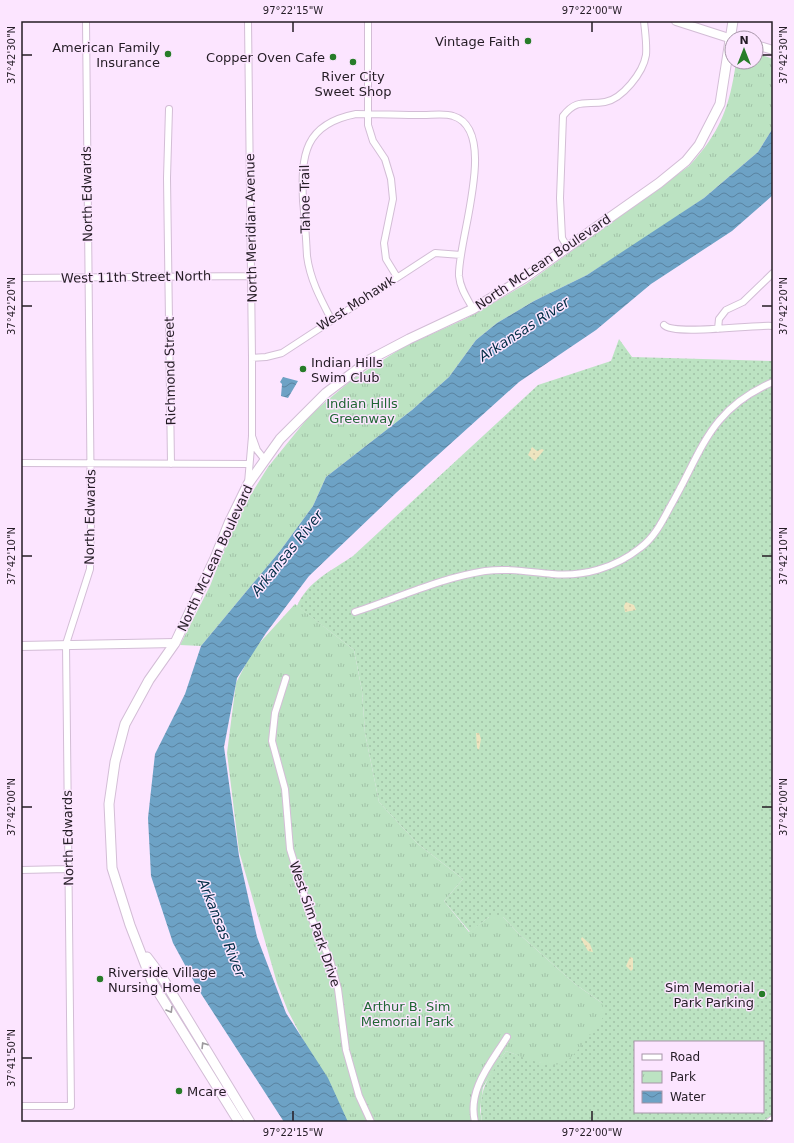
<svg xmlns="http://www.w3.org/2000/svg" width="794" height="1143" viewBox="0 0 794 1143" font-family="'DejaVu Sans',sans-serif">
<style>
.grass{fill:url(#grass-dots);fill-rule:evenodd}
.sand{fill:url(#sand-dots)}
.park{fill:url(#park-tufts)}
.water{fill:url(#water-waves)}
.lines{fill:none;stroke-linecap:round;stroke-linejoin:round}
.minor-casing{stroke:#d3bdd6;stroke-width:8}
.tertiary-casing{stroke:#d3bdd6;stroke-width:10}
.secondary-casing{stroke:#d3bdd6;stroke-width:11}
.minor{stroke:#fff;stroke-width:6}
.tertiary{stroke:#fff;stroke-width:8}
.secondary{stroke:#fff;stroke-width:9}
.oneway{stroke:#9c999d}
.ticks{fill:none;stroke:#241c25;stroke-width:1.5}
.poi-dot{fill:#277c29;stroke:#fce5ff;stroke-width:1.5}
.labels{text-anchor:middle;dominant-baseline:central;stroke-width:3;stroke-linejoin:round;paint-order:stroke}
.poi-label{font-size:13px;fill:#241c25;stroke:#fce5ff;text-anchor:end}
.street-label{font-size:13px;fill:#241c25;stroke:#fce5ff}
.park-label{font-size:13px;fill:#206734;stroke:#fce5ff}
.water-label{font-size:14px;font-style:italic;fill:#002d45;stroke:#fce5ff}
.neatline{fill:none;stroke:#241c25;stroke-width:1.5}
.ticks-label{font-size:10px;text-anchor:middle;fill:#241c25}
</style>
<defs>
<pattern id="grass-dots" width="8" height="8" patternUnits="userSpaceOnUse"><rect width="8" height="8" fill="#bce3c2"/><path d="M2 2h.1M6 6h.1" fill="none" stroke="#a1c2a7" stroke-width="1.8" stroke-linecap="round"/></pattern>
<pattern id="sand-dots" width="8" height="8" patternUnits="userSpaceOnUse"><rect width="8" height="8" fill="#eee4bf"/><path d="M2 2h.1M6 6h.1" fill="none" stroke="#ccc3a4" stroke-width="1.8" stroke-linecap="round"/></pattern>
<pattern id="park-tufts" width="24" height="20" patternUnits="userSpaceOnUse"><rect width="24" height="20" fill="#bce3c2"/><path d="M3 7l-1-3M5 7V3M7 7l1-3M15 17l-1-3M17 17v-4M19 17l1-3" fill="none" stroke="#a1c2a7"/></pattern>
<pattern id="water-waves" width="16" height="10" patternUnits="userSpaceOnUse"><rect width="16" height="10" fill="#6da2c5"/><path d="M0 5q4-4 8 0t8 0" fill="none" stroke="#5983a0"/></pattern>
</defs>
<rect width="100%" height="100%" fill="#fce5ff"/>
<path class="grass" d="M619 339 632 357 773 361V1115L761 1122H482C477 1089 489 1077 506 1051L542 1063 602 1003 575 984 519 934 503 917H489L470 932 444 901 463 879 418 844 379 802 365 733 362 691 354 650 297 606C308 581 331 571 353 556L538 385 611 361ZM635 1042H763V1112H635Z"/>
<path class="sand" d="M532 447 537 451 542 449 544 450 535 461 528 455Z
M626 602 634 605 636 610 625 612 624 606Z
M476 733H479L481 739 479 750 477 748Z
M582 937 590 944 593 952 588 951 581 939Z
M630 957 633 958V969L631 971 626 966Z"/>
<path class="park" d="M756 53 773 59V128L758 152 704 198 651 234 587 275 534 301 497 323 476 340 449 377 412 410 326 477 313 506 280 551 201 646 180 645 210 586 233 527 245 504 268 467 311 414 353 379 405 346 465 319 526 284 689 166C720 133 730 106 736 62H756Z
M295 604 354 650 362 691 365 733 379 802 418 844 463 879 444 901 469 932 489 917H503L519 934 575 984 602 1003 605 1015C595 1027 575 1059 561 1064 547 1068 520 1056 506 1051L483 1087 480 1110 482 1122H346L288 1011 277 983 239 851 227 753 236 683 253 650Z"/>
<path class="water" d="M773 128V195L732 231 651 284 596 330 519 382 397 492 309 576 266 633 237 678 224 747 239 856 257 937 286 1013 328 1078 348 1122H284L198 989 173 943 151 876 148 818 155 754 185 694 201 646 280 551 313 506 326 477 412 410 449 377 476 340 497 323 534 301 587 275 704 198 758 152Z
M283 377 298 381 288 398 281 396 282 384 280 382Z"/>
<g class="lines">
<g class="minor-casing">
<path id="minor" d="M248 21 252 358V436L248 483
M368 21V125L373 141 385 159 391 179 393 199 384 243 386 259 397 277
M169 109 167 178 171 464
M568 248 562 238 560 198 563 116C577 98 586 105 605 102 622 99 643 73 646 55 647 44 645 32 644 21
M21 278 251 276
M331 319C320 298 310 279 307 256 306 238 305 219 303 201 301 155 304 124 356 114 378 114 401 115 423 115 432 115 445 113 453 116 500 130 457 242 459 276 460 288 467 298 473 309
M664 325C674 336 754 324 773 326
M718 329 719 319 726 310 743 302 773 273
M252 358 266 357 282 353 435 253 461 255
M252 436 257 450 265 460
M21 463 249 464
M355 612C398 598 440 578 485 571 508 568 529 572 552 574 583 577 615 568 640 548 654 538 662 522 670 507 702 452 708 410 773 382
M286 678 275 713 272 741 285 789 290 849 311 917 330 960 338 989 346 1050 359 1096 371 1122
M21 870 68 869
M21 1106H71L66 644 90 569 91 520 86 21
M475 1122C467 1090 491 1063 507 1037
M769 1122 773 1119"/>
</g>
<g class="tertiary-casing">
<path id="tertiary" d="M676 21 732 39
M756 45 773 50
M21 646 175 643"/>
</g>
<g class="secondary-casing">
<path id="secondary" d="M147 957 162 977 250 1122
M239 1122 152 982 130 925 112 868 109 804 115 762 125 724 149 680 175 643 215 558 229 523 248 484 280 439 326 393 371 359 409 339 473 309 524 278 659 183 686 161 699 145 720 104 733 21"/>
</g>
<use href="#minor" class="minor"/>
<use href="#tertiary" class="tertiary"/>
<use href="#secondary" class="secondary"/>
</g>
<defs><path id="oneway-chevron" d="M-2-3.5L2.5 0L-2 3.5" fill="none" stroke-width="1.6" stroke-linecap="round" stroke-linejoin="round"/></defs>
<g class="oneway">
<use href="#oneway-chevron" transform="translate(170 1010) rotate(59)"/>
<use href="#oneway-chevron" transform="translate(204 1045) rotate(-122)"/>
</g>
<path class="ticks" d="M293 22V32M592 22V32M22 55H32M762 55H772M22 306H32M762 306H772M22 556H32M762 556H772M22 807H32M762 807H772M22 1058H32M293 1111V1121M592 1111V1121"/>
<g class="poi-dot">
<circle cx="528" cy="41" r="4"/>
<circle cx="168" cy="54" r="4"/>
<circle cx="333" cy="57" r="4"/>
<circle cx="353" cy="62" r="4"/>
<circle cx="303" cy="369" r="4"/>
<circle cx="100" cy="979" r="4"/>
<circle cx="762" cy="994" r="4"/>
<circle cx="179" cy="1091" r="4"/>
</g>
<g class="labels">
<g class="poi-label">
<text x="520" y="41">Vintage Faith</text>
<text x="160" y="47">American Family<tspan x="160" dy="15">Insurance</tspan></text>
<text x="325" y="57">Copper Oven Cafe</text>
<text x="353" y="76" text-anchor="middle">River City<tspan x="353" dy="15">Sweet Shop</tspan></text>
<text x="311" y="362" text-anchor="start">Indian Hills<tspan x="311" dy="15">Swim Club</tspan></text>
<text x="108" y="972" text-anchor="start">Riverside Village<tspan x="108" dy="15">Nursing Home</tspan></text>
<text x="754" y="987">Sim Memorial<tspan x="754" dy="15">Park Parking</tspan></text>
<text x="187" y="1091" text-anchor="start">Mcare</text>
</g>
<g class="street-label">
<text transform="translate(87 194) rotate(-91)">North Edwards</text>
<text transform="translate(305 199) rotate(-91)">Tahoe Trail</text>
<text transform="translate(251 228) rotate(-91)">North Meridian Avenue</text>
<text transform="translate(543 262) rotate(-34)">North McLean Boulevard</text>
<text transform="translate(136 277) rotate(-1)">West 11th Street North</text>
<text transform="translate(356 303) rotate(-33)">West Mohawk</text>
<text transform="translate(170 371) rotate(-91)">Richmond Street</text>
<text transform="translate(90 517) rotate(-89)">North Edwards</text>
<text transform="translate(215 558) rotate(-65)">North McLean Boulevard</text>
<text transform="translate(68 838) rotate(-91)">North Edwards</text>
<text transform="translate(315 924) rotate(71)">West Sim Park Drive</text>
</g>
<g class="park-label">
<text x="362" y="403">Indian Hills<tspan x="362" dy="15">Greenway</tspan></text>
<text x="407" y="1006">Arthur B. Sim<tspan x="407" dy="15">Memorial Park</tspan></text>
</g>
<g class="water-label">
<text transform="translate(524 329) rotate(-33)">Arkansas River</text>
<text transform="translate(287 553) rotate(-51)">Arkansas River</text>
<text transform="translate(222 928) rotate(68)">Arkansas River</text>
</g>
</g>
<rect width="794" height="1143" fill="none" stroke="#fce5ff" stroke-width="44"/>
<rect x="634" y="1041" width="130" height="72" fill="#fce5ff" stroke="#a695a8"/>
<rect x="642" y="1054" width="20" height="6" fill="#ffffff" stroke="#a695a8"/>
<text x="670" y="1061" font-size="12" fill="#241c25">Road</text>
<rect x="642" y="1071" width="20" height="12" fill="url(#park-tufts)" stroke="#a695a8"/>
<text x="670" y="1081" font-size="12" fill="#241c25">Park</text>
<rect x="642" y="1091" width="20" height="12" fill="url(#water-waves)" stroke="#a695a8"/>
<text x="670" y="1101" font-size="12" fill="#241c25">Water</text>
<g transform="translate(744 50)"><circle r="19" fill="#fce5ff" stroke="#a695a8"/>
<path d="M0-3L7 15L0 10L-7 15Z" fill="#277c29"/>
<text y="-6" font-size="11" font-weight="bold" text-anchor="middle" fill="#241c25">N</text>
</g>
<rect x="22" y="22" width="750" height="1099" class="neatline"/>
<g class="ticks-label">
<text x="293" y="14">97°22'15"W</text>
<text x="592" y="14">97°22'00"W</text>
<text transform="translate(11 55) rotate(-90)" y="4">37°42'30"N</text>
<text transform="translate(783 55) rotate(-90)" y="4">37°42'30"N</text>
<text transform="translate(11 306) rotate(-90)" y="4">37°42'20"N</text>
<text transform="translate(783 306) rotate(-90)" y="4">37°42'20"N</text>
<text transform="translate(11 556) rotate(-90)" y="4">37°42'10"N</text>
<text transform="translate(783 556) rotate(-90)" y="4">37°42'10"N</text>
<text transform="translate(11 807) rotate(-90)" y="4">37°42'00"N</text>
<text transform="translate(783 807) rotate(-90)" y="4">37°42'00"N</text>
<text transform="translate(11 1058) rotate(-90)" y="4">37°41'50"N</text>
<text x="293" y="1136">97°22'15"W</text>
<text x="592" y="1136">97°22'00"W</text>
</g>
</svg>
